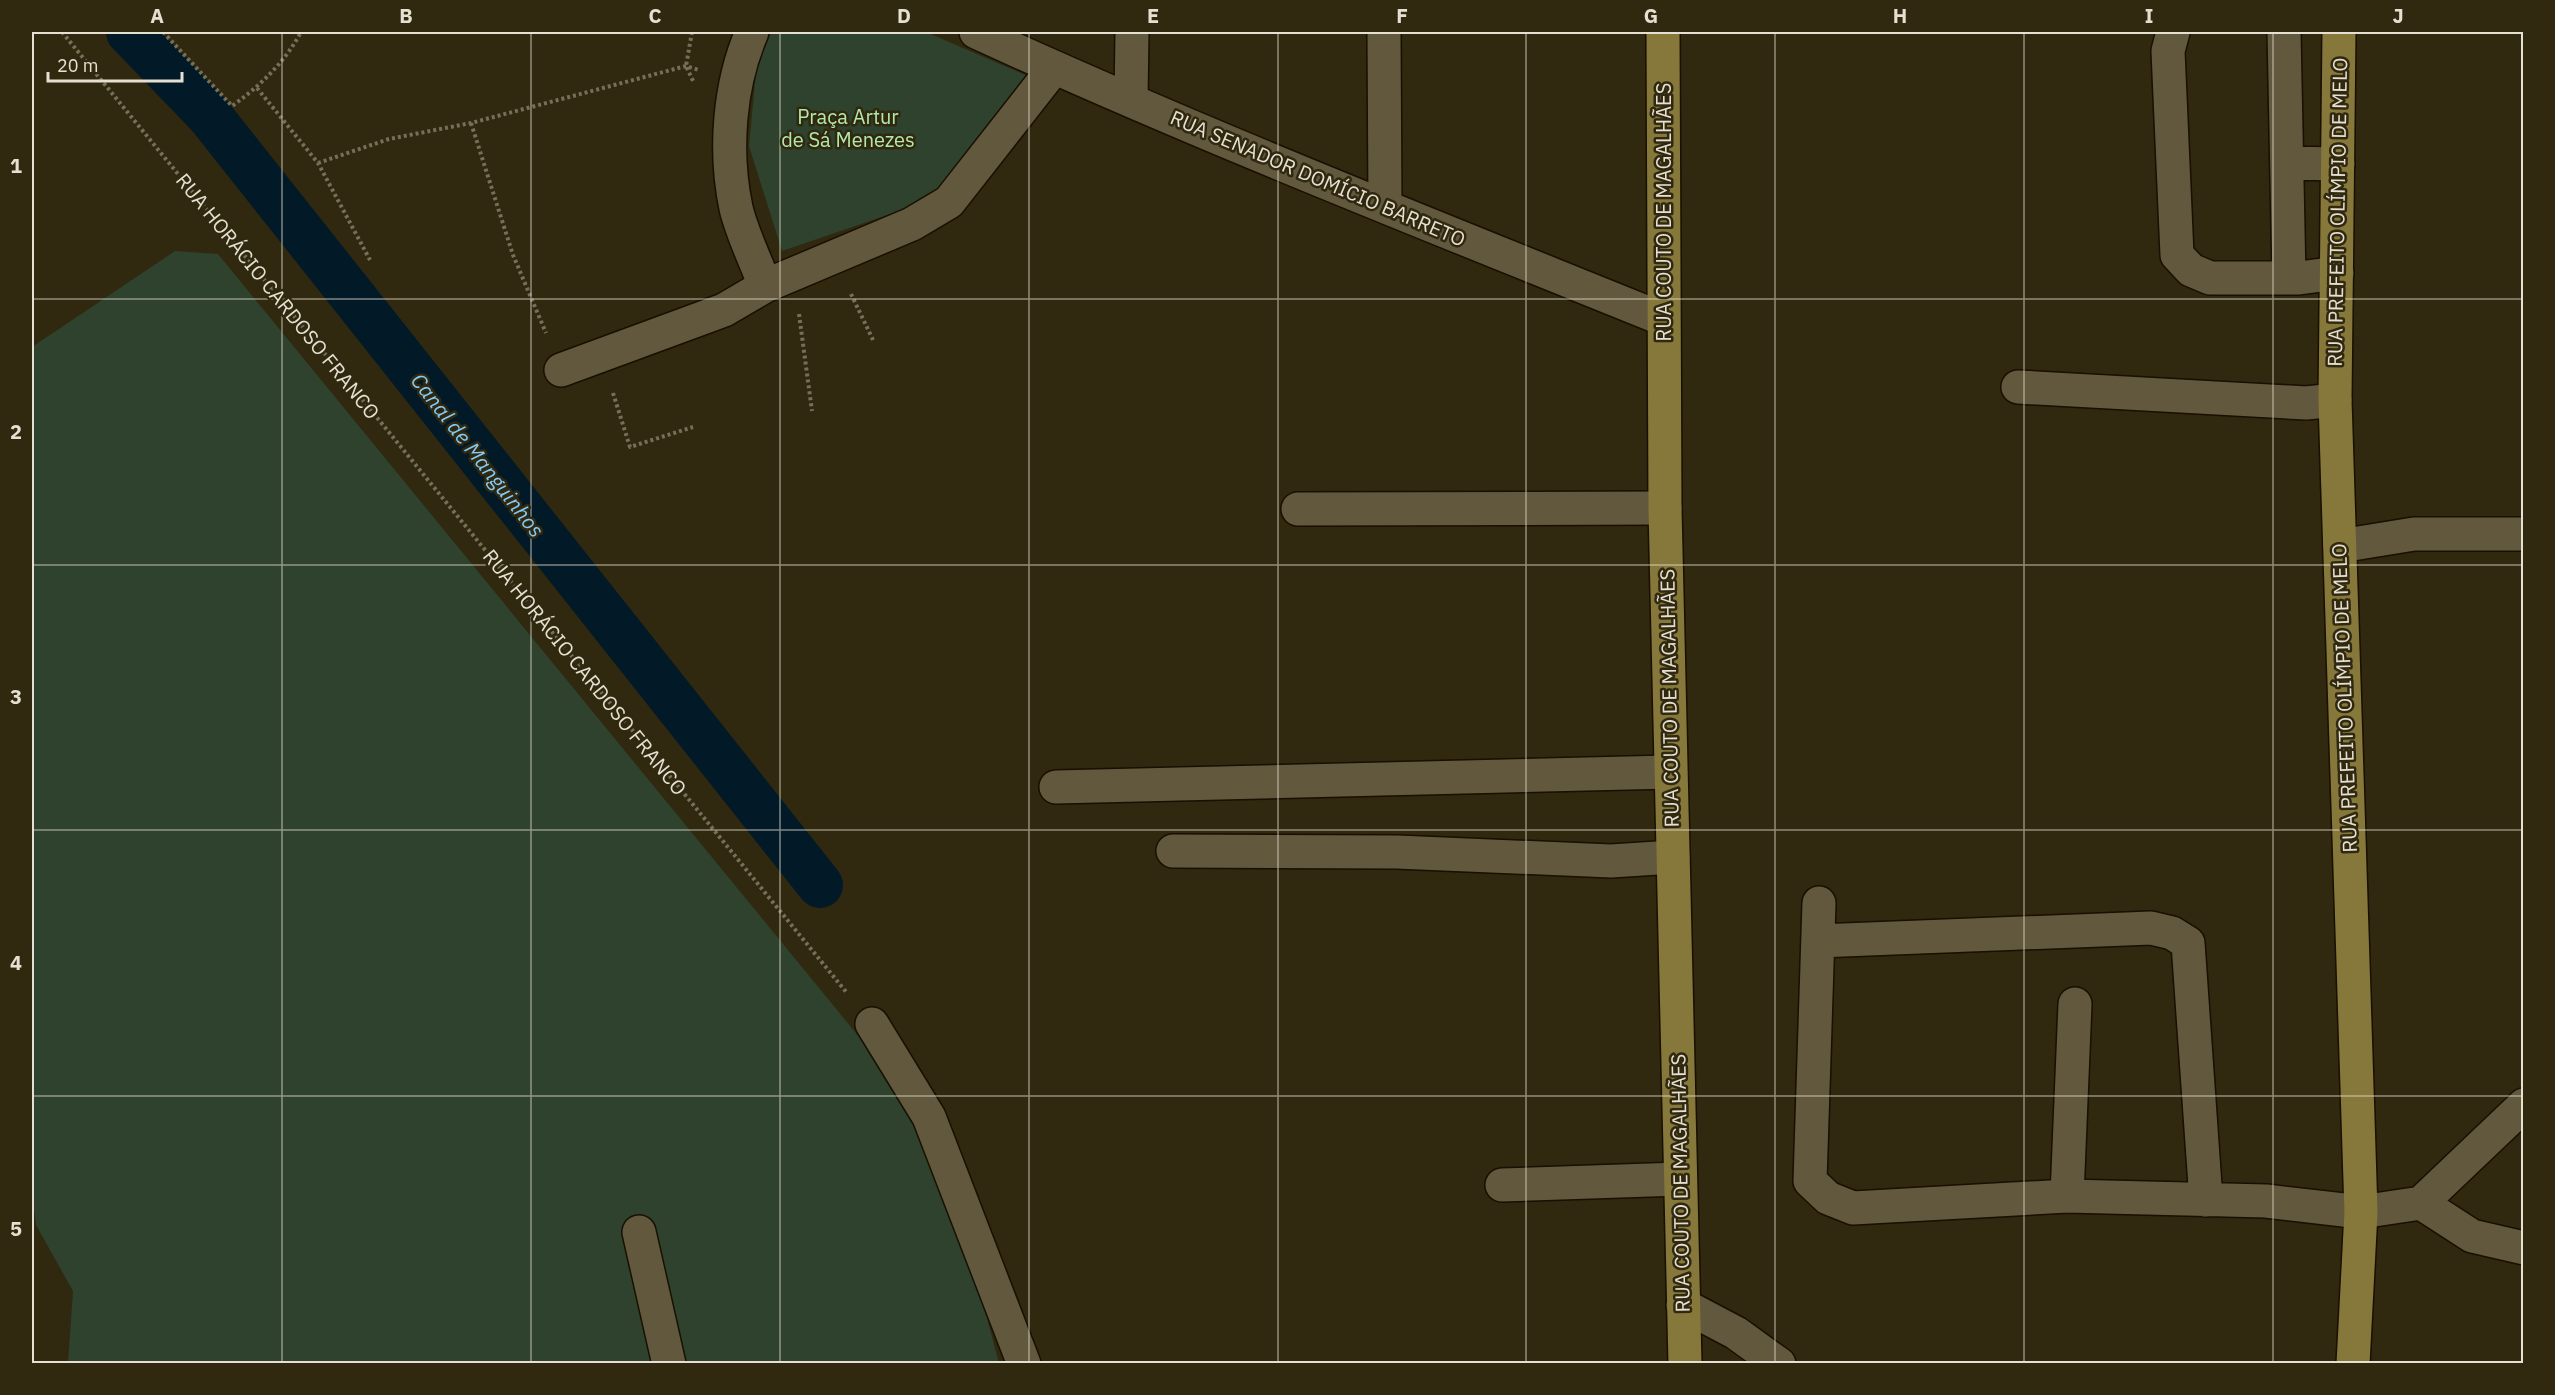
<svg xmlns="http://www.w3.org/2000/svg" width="2555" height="1395" viewBox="0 0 2555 1395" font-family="'IBM Plex Sans',sans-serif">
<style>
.green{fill:#2f422d}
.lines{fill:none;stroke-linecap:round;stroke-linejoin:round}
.canal{stroke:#021a28;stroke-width:46}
.minor-casing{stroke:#181000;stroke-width:36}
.major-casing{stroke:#181000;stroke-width:36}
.path{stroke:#766f5a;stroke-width:4;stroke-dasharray:3 3;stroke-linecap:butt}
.minor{stroke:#61583e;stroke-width:33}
.major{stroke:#86773a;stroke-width:33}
.grid{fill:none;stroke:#e5e0d1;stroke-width:1.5;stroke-opacity:0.55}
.labels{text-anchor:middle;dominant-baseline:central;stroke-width:5;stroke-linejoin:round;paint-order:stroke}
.park-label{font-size:20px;fill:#b2e9ab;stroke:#30280f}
.street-label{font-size:20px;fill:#e5e0d1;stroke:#30280f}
.water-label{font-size:21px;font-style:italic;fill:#80cbfa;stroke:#30280f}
.neatline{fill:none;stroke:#e5e0d1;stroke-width:2}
.grid-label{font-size:20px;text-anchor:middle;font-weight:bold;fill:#e5e0d1}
</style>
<rect width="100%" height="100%" fill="#30280f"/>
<path class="green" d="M767 32H926L1035 79 946 195 782 251 749 146 757 62Z
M175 251 218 254 896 1082 945 1161 999 1363H68L73 1291 36 1225 32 1193V347Z"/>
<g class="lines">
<path class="canal" d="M129 32 209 115 820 885"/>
<g class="minor-casing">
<path id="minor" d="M752 32C729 85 724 151 736 208 742 234 756 261 765 286L912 224 949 202 1054 68
M976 32C1201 135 1433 226 1663 319
M1384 32 1385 206
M2173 32 2168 51 2177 255 2191 270 2210 278H2299L2337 273
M2284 32 2289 278
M1131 100 1132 32
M2287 163 2338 164
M561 370 724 310 765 286
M2018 387 2306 403 2335 400
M1298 509 1665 508
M2340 546 2414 534H2524
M1056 787 1670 772
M1173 851 1397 852 1611 861 1673 857
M1819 903 1810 1181 1828 1198 1853 1208 2067 1196 2266 1201 2361 1212 2421 1203 2524 1105
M1818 941 2151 928 2172 933 2188 943 2206 1200
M872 1024 929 1117 1024 1364
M1502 1185 1680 1179
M2067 1196 2075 1004
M2421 1203 2472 1236 2524 1248
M639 1232 669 1364
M1683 1305 1736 1333 1779 1364"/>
</g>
<g class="major-casing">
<path id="major" d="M1663 32 1665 508 1685 1364
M2339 32 2335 400 2361 1212 2353 1364"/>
</g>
<path class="path" d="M62 32 847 993
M163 32 232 106C260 86 285 62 301 32
M692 32 686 66 694 83
M257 88 318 163 370 260
M471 123 513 255 546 333
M318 163 389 139 471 123 686 66 699 70
M851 294 874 342
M799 314 812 411
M613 393 630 447 693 427"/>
<use href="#minor" class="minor"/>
<use href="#major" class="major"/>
</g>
<path class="grid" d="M282 32V1364M531 32V1364M780 32V1364M1029 32V1364M1278 32V1364M1526 32V1364M1775 32V1364M2024 32V1364M2273 32V1364M32 299H2524M32 565H2524M32 830H2524M32 1096H2524"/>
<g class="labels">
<g class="park-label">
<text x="848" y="116">Praça Artur<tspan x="848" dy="23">de Sá Menezes</tspan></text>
</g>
<g class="street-label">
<text transform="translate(1318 178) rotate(23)">RUA SENADOR DOMÍCIO BARRETO</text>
<text transform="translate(1663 212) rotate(-90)">RUA COUTO DE MAGALHÃES</text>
<text transform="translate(2337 212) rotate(-89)">RUA PREFEITO OLÍMPIO DE MELO</text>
<text transform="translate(278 296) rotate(51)">RUA HORÁCIO CARDOSO FRANCO</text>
<text transform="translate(585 672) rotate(51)">RUA HORÁCIO CARDOSO FRANCO</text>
<text transform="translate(1669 698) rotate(-91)">RUA COUTO DE MAGALHÃES</text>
<text transform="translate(2344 698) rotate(-92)">RUA PREFEITO OLÍMPIO DE MELO</text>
<text transform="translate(1680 1183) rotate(-91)">RUA COUTO DE MAGALHÃES</text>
</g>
<g class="water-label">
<text transform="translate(478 455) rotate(52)">Canal de Manguinhos</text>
</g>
</g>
<rect width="2555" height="1395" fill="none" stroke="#30280f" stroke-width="66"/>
<path d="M48 72v9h134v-9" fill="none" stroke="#e5e0d1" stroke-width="3"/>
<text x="57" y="72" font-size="18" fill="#e5e0d1" stroke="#30280f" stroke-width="4.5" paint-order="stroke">20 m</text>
<rect x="33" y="33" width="2489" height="1329" class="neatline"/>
<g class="grid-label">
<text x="157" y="23">A</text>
<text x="406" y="23">B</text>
<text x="655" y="23">C</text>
<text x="904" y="23">D</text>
<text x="1153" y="23">E</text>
<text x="1402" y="23">F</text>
<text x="1651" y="23">G</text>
<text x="1900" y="23">H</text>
<text x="2149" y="23">I</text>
<text x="2398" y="23">J</text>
<text x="16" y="173">1</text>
<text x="16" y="439">2</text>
<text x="16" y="704">3</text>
<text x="16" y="970">4</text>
<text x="16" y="1236">5</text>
</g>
</svg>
